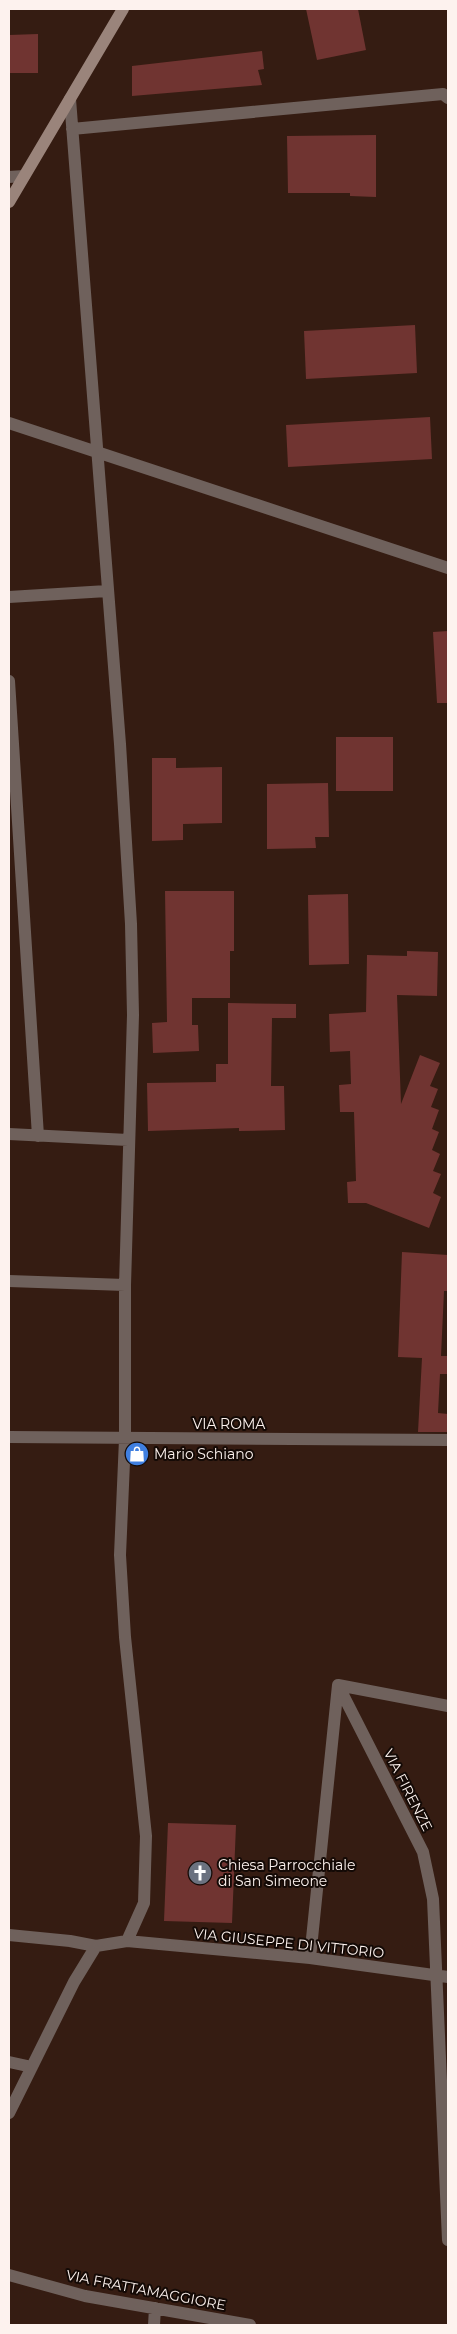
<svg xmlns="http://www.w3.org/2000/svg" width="457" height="2334" viewBox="0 0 457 2334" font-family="Montserrat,sans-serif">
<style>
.building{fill:#703431}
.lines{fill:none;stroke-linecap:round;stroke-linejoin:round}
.minor{stroke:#6f615c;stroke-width:12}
.tertiary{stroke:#6f615c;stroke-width:12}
.secondary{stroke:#9a847b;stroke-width:12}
.labels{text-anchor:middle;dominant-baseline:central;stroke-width:4;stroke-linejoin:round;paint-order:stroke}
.street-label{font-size:14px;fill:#fdf2ee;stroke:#140a06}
.poi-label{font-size:14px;fill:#fdf2ee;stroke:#140a06;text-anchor:start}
</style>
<rect width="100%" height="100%" fill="#351c12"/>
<path class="building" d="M306 9H358L366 50 317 60Z
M38 34V73H9V35Z
M262 51 264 69 258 70 262 85 132 96V66Z
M376 135V197L350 196V193H288L287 136Z
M415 325 417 373 306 379 304 331Z
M430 417 432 459 288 467 286 425Z
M448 631V703H437L433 632Z
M336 737H393V791H336Z
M152 758H176V768L222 767V823L183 824V840L152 841Z
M328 783 329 837H315L316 848 267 849V784Z
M165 891H234V951H230V998H192V1025H198L199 1051 153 1053 152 1023 167 1022Z
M348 894 349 964 309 965 308 895Z
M407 951 438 952 437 996 397 995 401 1104 420 1055 440 1063 430 1086 438 1089 431 1107 439 1110 432 1129 439 1132 432 1150 440 1154 433 1171 441 1174 433 1193 441 1197 429 1228 366 1203H348L347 1182 356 1181 354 1112H340L339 1085 351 1084 350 1051 330 1052 329 1014 366 1012 367 955 407 956Z
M228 1003 296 1004V1018H272L271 1086H284L285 1130 239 1131V1128L148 1131 147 1083 216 1082V1064H228Z
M402 1252 448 1255V1291H444L441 1356H448V1374H440L438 1413 448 1414V1432H418L422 1358 398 1357Z
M168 1823 236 1825 232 1923 164 1921Z"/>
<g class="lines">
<path class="minor" d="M70 99 120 744 131 924 133 1015 125 1285V1439L120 1555 125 1637 146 1836 144 1903 127 1941
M72 129 443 94 448 98
M9 423 448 568
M9 597 107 591
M9 681 38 1136
M9 1134 128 1140
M9 1281 125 1285
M9 1437 448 1440
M338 1685 423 1852 433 1899 448 2240
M9 1935 70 1941 96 1946
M310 1958 338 1685 448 1706
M9 2062 32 2067
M9 2113 74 1982 96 1946 127 1941 310 1958 448 1977
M9 2275 85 2296 250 2325
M154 2325 155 2308"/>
<path class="tertiary" d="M9 177 24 176"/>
<path class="secondary" d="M9 202 123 9"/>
</g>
<defs>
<g id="shop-disc" transform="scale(1.25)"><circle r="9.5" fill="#3f7fe0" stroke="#140a06"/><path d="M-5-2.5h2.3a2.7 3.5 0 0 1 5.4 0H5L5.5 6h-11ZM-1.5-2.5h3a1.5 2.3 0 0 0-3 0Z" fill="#fff"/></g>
<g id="church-disc" transform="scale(1.25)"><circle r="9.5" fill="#6b7280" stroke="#140a06"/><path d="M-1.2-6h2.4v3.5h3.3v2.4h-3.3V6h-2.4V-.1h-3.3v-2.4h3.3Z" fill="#fff"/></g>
</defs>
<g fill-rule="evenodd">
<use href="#shop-disc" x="137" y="1454"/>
<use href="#church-disc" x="200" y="1873"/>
</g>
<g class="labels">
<g class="street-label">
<text x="229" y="1424">VIA ROMA</text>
<text transform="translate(408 1790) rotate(63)">VIA FIRENZE</text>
<text transform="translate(289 1943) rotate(6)">VIA GIUSEPPE DI VITTORIO</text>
<text transform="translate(146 2290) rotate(11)">VIA FRATTAMAGGIORE</text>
</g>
<g class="poi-label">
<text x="154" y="1454">Mario Schiano</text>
<text x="218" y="1865">Chiesa Parrocchiale<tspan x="218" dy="16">di San Simeone</tspan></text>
</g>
</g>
<rect width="457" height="2334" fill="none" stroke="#fdf2ee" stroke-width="20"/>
</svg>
